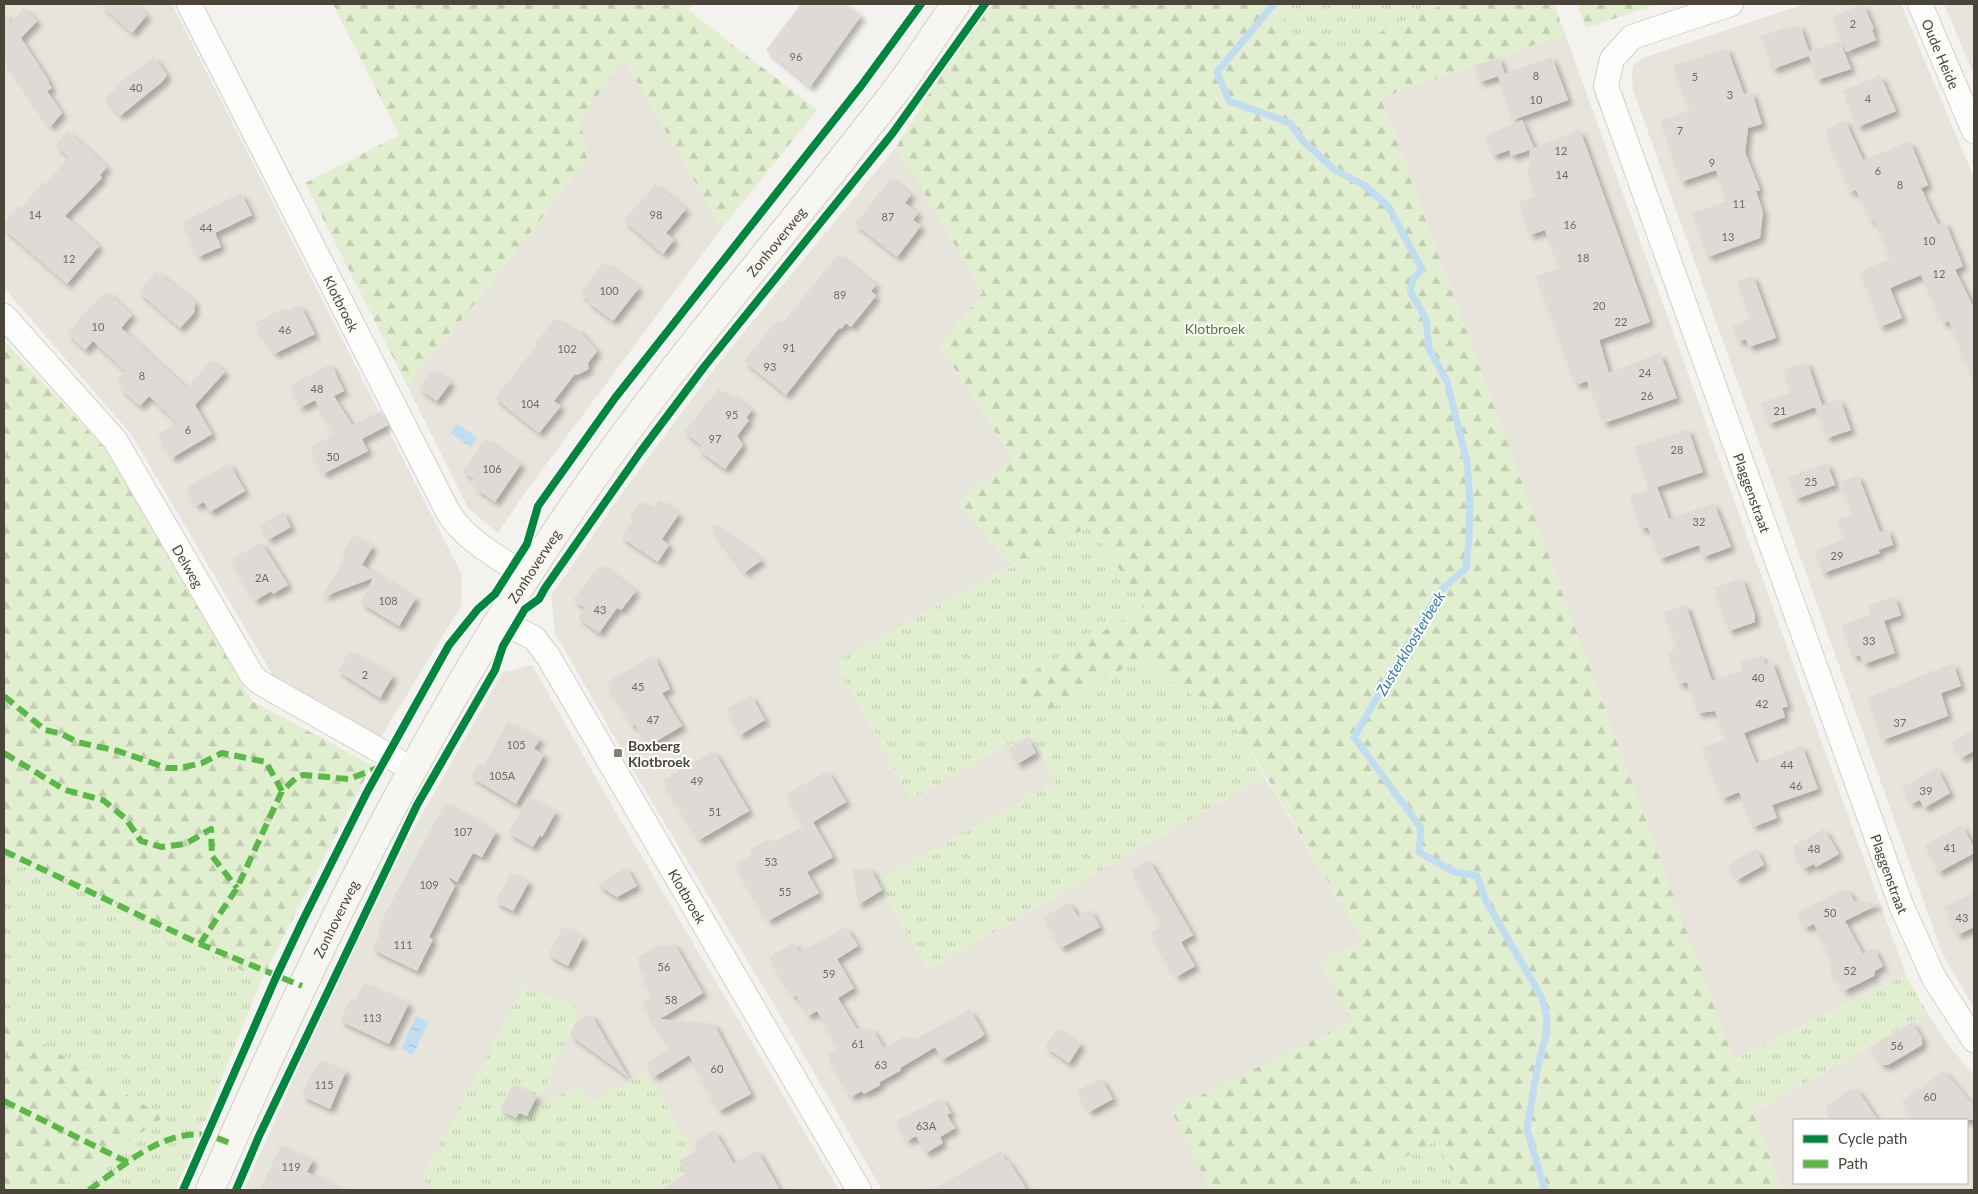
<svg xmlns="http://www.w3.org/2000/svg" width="1978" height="1194" viewBox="0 0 1978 1194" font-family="Lato,sans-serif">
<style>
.residential{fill:#e7e4dc;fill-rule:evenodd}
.grass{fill:url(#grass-tufts)}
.forest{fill:url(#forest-firs)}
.water{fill:url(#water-ripples)}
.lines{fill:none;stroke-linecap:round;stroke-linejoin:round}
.stream{stroke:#c0ddf1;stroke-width:7}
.building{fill:#dedbd6;filter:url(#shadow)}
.street-casing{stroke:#d2d0cb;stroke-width:26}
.secondary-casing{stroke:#d3cfc5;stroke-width:30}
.street{stroke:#fdfdfc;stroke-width:24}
.secondary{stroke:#f7f6f1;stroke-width:28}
.quiet{stroke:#58b947;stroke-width:6;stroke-dasharray:12 6;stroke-linecap:butt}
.cycleway-casing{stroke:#fff;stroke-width:11}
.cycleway{stroke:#00873e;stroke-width:8}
.poi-dot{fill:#868178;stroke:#fff;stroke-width:2}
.labels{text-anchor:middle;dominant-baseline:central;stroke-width:4;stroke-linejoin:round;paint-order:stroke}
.number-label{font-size:11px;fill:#706a61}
.street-label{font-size:14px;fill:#4b4439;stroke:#fff}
.park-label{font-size:14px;fill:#4a7f2a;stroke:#fff}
.poi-label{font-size:14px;font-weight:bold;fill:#4b4439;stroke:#fff;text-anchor:start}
.water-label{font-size:15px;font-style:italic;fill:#2e7ab2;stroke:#fff}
</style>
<defs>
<pattern id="grass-tufts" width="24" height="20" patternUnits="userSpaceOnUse" patternTransform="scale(1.25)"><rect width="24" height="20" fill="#e1eecf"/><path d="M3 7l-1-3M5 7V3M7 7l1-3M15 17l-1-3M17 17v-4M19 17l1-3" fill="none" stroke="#c3cdb2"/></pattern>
<pattern id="forest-firs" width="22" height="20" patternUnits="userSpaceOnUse" patternTransform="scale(1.25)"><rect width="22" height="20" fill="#e1eecf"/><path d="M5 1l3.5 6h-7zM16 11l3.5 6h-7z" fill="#c3cdb2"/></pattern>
<pattern id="water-ripples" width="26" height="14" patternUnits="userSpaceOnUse" patternTransform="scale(1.25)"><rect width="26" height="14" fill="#c0ddf1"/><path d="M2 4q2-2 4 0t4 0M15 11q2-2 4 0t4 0" fill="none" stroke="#a6bfcf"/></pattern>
<filter id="shadow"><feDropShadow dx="4.5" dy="4.5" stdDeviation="2.5" flood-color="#0004"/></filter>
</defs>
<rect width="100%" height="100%" fill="#f4f2ee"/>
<path class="residential" d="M4 4H172L462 575 461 606 381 737 275 679 131 434 4 288Z
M1805 4H1901L1974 178V1008L1942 953 1633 90 1632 78 1633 66 1643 58Z
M1944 4H1974V75Z
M1565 34 1906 975 1733 1060 1381 97Z
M624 59 722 228 524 494 498 533 468 508 407 385 496 278 588 157 580 119Z
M896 147 983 292 940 346 1013 460 957 502 1012 566 919 615 835 664 1029 734 1056 782 878 880 927 970 1265 777 1363 941 1321 964 1353 1021 1172 1110 1211 1190H882L798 1045 637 777 555 633 551 596 620 496 717 365Z
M532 665 615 811 839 1190H244L327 1003 410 835 502 673Z
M1927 1013 1949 1046 1974 1076V1190H1782L1753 1113ZM1794 1120H1967V1183H1794Z"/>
<path class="grass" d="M1284 4H1441L1440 6 1336 53 1281 27Z
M1090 526 1145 607 1019 680 1040 713 1141 659 1237 727 1265 777 927 970 878 879 1056 782 1029 734 911 799 835 663 919 615Z
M4 845 261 981 195 1145 175 1190H58L164 1117 4 1020Z
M1906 975 1927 1013 1753 1113 1733 1060Z
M524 985 581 1010 534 1109 580 1085 591 1102 646 1072 701 1164 657 1190H432L422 1177Z
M1436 1141 1461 1190H1343Z"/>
<path class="forest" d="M333 4H692L688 10 817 110 722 228 624 60 580 119 588 157 496 278 407 385 305 183 399 135Z
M992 4H1284L1281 27 1336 52 1440 6 1441 4H1554L1565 34 1381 98 1782 1190H1461L1436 1141 1343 1190H1211L1171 1110 1352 1021 1321 964 1363 941 1237 727 1141 659 1040 714 1019 680 1145 607 1090 526 1012 566 957 502 1013 460 940 346 983 292 896 147 938 79Z
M1577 4H1658L1586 28Z
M4 341 111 455 252 701 372 765 261 981 4 845Z
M4 1020 164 1117 58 1190H4Z"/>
<path class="water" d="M456 424 477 437 471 447 450 433Z
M416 1016 428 1022 413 1055 401 1049Z"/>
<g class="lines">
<path class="stream" d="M1274 4 1217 72 1229 101 1290 123 1303 141 1335 170 1364 185 1388 206 1422 269 1413 279 1410 291 1426 319 1429 349 1447 381 1467 462 1470 502 1469 540 1466 568 1439 592 1354 737 1421 828 1419 852 1454 872 1477 876 1485 899 1542 998 1547 1018 1546 1035 1537 1070 1527 1129 1545 1190"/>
</g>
<path class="building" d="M100 4H135L147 15 132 33Z
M801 4H845L861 16 810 87 766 50Z
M1863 4 1874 29 1872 30 1876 40 1846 52 1832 17Z
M24 8 37 21 21 38 49 81 48 82 52 88 47 91 62 113 50 127 4 58V12L11 23Z
M1800 25 1809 51 1840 41 1851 69 1817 80 1809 56 1773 69 1761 36 1789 27V28Z
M1727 48 1744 94 1752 92 1762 124 1748 128 1745 152 1760 190 1756 191 1763 212 1760 238 1708 257 1692 213 1727 201 1716 170 1681 182 1661 121 1690 110 1673 66Z
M154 57 167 75 162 82 120 116 105 98 117 88 115 86Z
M1499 57 1505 74 1480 82 1474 66Z
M1552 57 1568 100 1513 120 1498 76Z
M1880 75 1896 111 1858 127 1843 91Z
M1522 120 1534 148 1580 130 1650 322 1599 340 1609 373 1660 353 1677 398 1604 423 1587 381 1576 385 1536 276 1559 268 1545 230 1530 235 1519 202 1535 196 1528 175 1530 150 1533 149 1511 156 1509 150 1493 156 1485 136Z
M1845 120 1863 160 1910 141 1928 185 1921 188 1938 225 1945 222 1963 266 1955 270 1974 308V381L1949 321 1943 323 1921 275 1890 288 1902 318 1880 327 1873 306H1875L1859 272 1891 258 1874 219 1871 221 1856 190 1850 192 1827 137H1829L1826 129Z
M68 131 107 167 100 175 102 178 65 216 99 246 67 284 4 229V223L18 206 21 208 42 183 44 185 69 157 55 145Z
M891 178 911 195 905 203 918 213 913 220 921 226 897 257 855 224Z
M655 184 686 209 666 233 674 240 663 254 624 221Z
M241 193 252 215 215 233 221 247 198 257 182 222Z
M838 254 876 285 871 291 876 296 851 327 846 323 841 329 839 328 786 395 744 361 777 320 782 324Z
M604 262 639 288 613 321 588 302 589 300 580 293Z
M156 271 195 302 194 313 180 328 139 292Z
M1753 275 1776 338 1749 347 1746 339 1738 342 1733 326 1751 318 1737 282Z
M107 292 132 315 121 328 187 388 211 360 225 372 195 405 212 434 172 458 158 434 178 423 149 396 140 406 120 388 123 385 117 380 125 371 93 341 85 350 67 333 103 294 104 295Z
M300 305 315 334 274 354 255 323 284 308 286 311Z
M555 318 574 332 576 327 597 351 588 363 589 369 577 375 575 374 554 401 561 406 539 433 495 398 537 345 535 343Z
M1807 362 1822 405 1840 399 1851 430 1827 438 1815 407 1769 424 1761 403 1791 392 1783 370Z
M331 364 344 391 334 396 352 425 381 411 388 425 362 439 368 451 323 474 310 447 334 435 315 400 300 408 290 385Z
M432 369 451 382 437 401 419 389Z
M718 389 729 397 731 394 752 410 746 418 749 420 737 436 743 445 725 469 698 450 701 445 684 432Z
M1688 429 1703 472 1657 487 1669 519 1714 503 1731 547 1703 557 1699 545 1660 559 1648 527 1641 529 1630 496 1650 489 1634 447Z
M486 439 521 464 495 502 475 488 477 485 472 482 474 479 463 471Z
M229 463 245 491 210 512 204 502 196 506 186 488Z
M1827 463 1835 485 1796 499 1788 477Z
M1858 475 1880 532 1888 529 1893 545 1878 550 1880 553 1823 573 1815 551 1844 539 1837 520 1853 514 1841 482Z
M659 500 679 514 662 539 669 545 658 562 621 537 633 519 630 516 640 501 653 510Z
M283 511 291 527 268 540 260 525Z
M713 524 762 560 744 573 711 527Z
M353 535 373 546 362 565 416 598 399 626 361 603 373 578 322 597 346 556 342 554Z
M261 542 288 585 273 594 271 591 255 601 231 560Z
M600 565 636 591 621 610 617 608 599 633 578 618 585 608 573 600Z
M1742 578 1755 615V622L1729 631 1714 588Z
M1894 596 1901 615 1884 621 1895 653 1864 664 1860 655 1853 657 1842 625 1871 614 1868 606Z
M1686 605 1712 681 1743 670 1741 662 1762 655 1765 664 1772 661 1788 706 1782 708 1785 717 1744 733 1756 763 1802 746 1818 789 1772 805 1777 818 1753 827 1739 792 1722 799 1702 748 1726 739 1715 711 1698 713 1687 682 1679 684 1667 652 1677 648 1664 612Z
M349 651 393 676 380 698 338 671Z
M654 655 670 689 662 693 682 726 648 746 635 724 632 726 607 682Z
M1953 663 1961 686 1941 693 1948 716 1883 740 1867 698Z
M751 695 765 720 740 735 726 709Z
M508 722 540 739 534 749 544 755 516 804 471 777 479 764 484 765Z
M1974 730V751L1961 758 1952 742Z
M1028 737 1036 753 1017 764 1009 748Z
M714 751 749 811 699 840 663 780Z
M1937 768 1950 793 1924 808 1920 800 1911 804 1902 787Z
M828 771 846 802 813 822 833 857 807 872 819 893 768 921 735 864 751 855V849L770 838 772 843 804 826 786 794Z
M528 797 556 812 542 837 540 835 533 847 508 833Z
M445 803 496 832 482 857 473 853 457 882 447 876 455 886 429 937 433 939 417 971 372 949 381 931 378 930 385 914Z
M1962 825 1974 848V853L1939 872 1925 845Z
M1824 829 1839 854 1816 867 1814 864 1804 869 1794 853V845Z
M1756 849 1764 865 1737 880 1728 865Z
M1149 860 1193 935 1181 942 1195 966 1176 977 1150 932 1162 926 1131 870Z
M626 867 637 886 617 897 597 885Z
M870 868 882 890 858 905 853 870Z
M511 873 529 882 513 911 495 902Z
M1848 889 1854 901 1879 904 1845 921 1863 954 1874 948 1883 966 1875 971 1874 976 1844 991 1829 966 1834 964 1814 924 1805 928 1797 913 1842 890 1843 892Z
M1974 892V927L1958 935 1944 907Z
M1069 902 1078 917 1090 910 1100 927 1061 948 1044 917Z
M563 926 583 937 568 966 548 955Z
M846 927 858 946 837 959 854 988 838 998 856 1028 871 1029 874 1032 884 1048 906 1036 910 1042 970 1009 984 1034 982 1037 942 1060 935 1047 900 1068 901 1070 880 1082V1085L864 1094 862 1091 851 1097 827 1055 839 1048 817 1011 808 1016 796 995 793 997 769 957 794 943 800 952Z
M674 943 703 993 660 1019 714 1024 751 1094 719 1111 689 1055 654 1077 646 1063 670 1048 642 1002 652 996 642 977 646 975 637 958 661 944 664 948Z
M364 983 409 1003 389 1044 340 1021 350 999 355 1001Z
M591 1014 628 1077 570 1035 576 1022Z
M1912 1022 1922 1038V1045L1888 1065H1881L1870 1047Z
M1057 1029 1081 1044 1069 1063 1045 1047Z
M320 1060 346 1071 330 1109 302 1096 312 1072 314 1073Z
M1943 1070 1974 1106V1120H1914L1902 1101 1918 1088 1920 1090Z
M1101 1078 1113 1099 1089 1112 1077 1091Z
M513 1084 537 1096 527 1116 519 1113 516 1118 500 1110Z
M1850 1089H1857L1878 1120H1835L1825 1107Z
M942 1098 951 1113 947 1115 955 1128 940 1137 943 1143 926 1153 916 1136 907 1141 896 1121Z
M714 1130 734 1164 757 1150 780 1190H661L687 1174 679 1161 698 1149 694 1142Z
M281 1145 313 1160 307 1172 346 1190H260Z
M1000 1151 1006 1161 1008 1160 1027 1190H932Z"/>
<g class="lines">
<g class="street-casing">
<g id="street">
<path id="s1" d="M189 4 448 512C465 540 499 558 526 576"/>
<path id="s2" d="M1731 4 1632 37 1612 59 1606 86 1901 905 1934 978 1974 1040"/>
<path id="s3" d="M1920 4 1974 131"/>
<path id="s4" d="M4 316 115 440 252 675 259 682 412 769"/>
<path id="s5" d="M499 620 534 638 548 656 859 1190"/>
</g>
</g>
<g class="secondary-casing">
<g id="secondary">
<path id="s6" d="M210 1190C317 945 436 700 591 481 683 350 789 229 887 102 912 71 933 36 956 4"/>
</g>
</g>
<use href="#street" class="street"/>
<use href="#secondary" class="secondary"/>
<path class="quiet" d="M4 696 45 730 62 734 77 742 118 751 167 768H180L202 763 222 753 266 762 282 791
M4 753 65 790 103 800 126 819 141 841 161 847 185 844 211 829 212 856 237 888
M4 851 200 944 302 986
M200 944 237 888 282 791 296 778 303 775 349 779 380 767
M4 1101 129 1163
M89 1190C122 1167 161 1130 205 1135 213 1136 222 1140 230 1143"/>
<g class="cycleway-casing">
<path id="cycleway" d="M183 1190 277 975 303 920 367 792 449 645 478 609 495 594 527 544 538 506 615 398 861 86 921 4
M236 1190 259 1136 417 805 495 670 503 646 525 609 539 599 545 588 641 451 704 367 892 134 985 4"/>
</g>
<use href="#cycleway" class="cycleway"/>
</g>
<rect class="poi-dot" x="613" y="748" width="10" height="10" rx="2.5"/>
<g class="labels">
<g class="number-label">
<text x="1853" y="23">2</text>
<text x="796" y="56">96</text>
<text x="1536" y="75">8</text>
<text x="1695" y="76">5</text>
<text x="136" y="87">40</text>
<text x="1730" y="94">3</text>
<text x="1868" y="98">4</text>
<text x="1536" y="99">10</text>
<text x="1680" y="130">7</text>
<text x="1561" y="150">12</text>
<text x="1712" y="162">9</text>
<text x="1878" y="170">6</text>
<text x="1562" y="174">14</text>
<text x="1900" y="184">8</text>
<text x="1739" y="203">11</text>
<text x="35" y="214">14</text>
<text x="656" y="214">98</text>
<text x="888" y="216">87</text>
<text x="1570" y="224">16</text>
<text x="206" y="227">44</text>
<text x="1728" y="236">13</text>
<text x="1929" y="240">10</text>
<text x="1583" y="257">18</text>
<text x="69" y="258">12</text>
<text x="1939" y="273">12</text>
<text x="609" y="290">100</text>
<text x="840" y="294">89</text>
<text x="1599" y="305">20</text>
<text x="1621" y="321">22</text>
<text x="98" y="326">10</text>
<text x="285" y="329">46</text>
<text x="789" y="347">91</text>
<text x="567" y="348">102</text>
<text x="770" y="366">93</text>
<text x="1645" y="372">24</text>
<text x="142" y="375">8</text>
<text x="317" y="388">48</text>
<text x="1647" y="395">26</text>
<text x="530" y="403">104</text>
<text x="1780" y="410">21</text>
<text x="732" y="414">95</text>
<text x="188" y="429">6</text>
<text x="715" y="438">97</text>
<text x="1677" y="449">28</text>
<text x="333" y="456">50</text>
<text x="492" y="468">106</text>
<text x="1811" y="481">25</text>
<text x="1699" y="521">32</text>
<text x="1837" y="555">29</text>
<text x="262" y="577">2A</text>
<text x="388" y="600">108</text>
<text x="600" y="609">43</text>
<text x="1869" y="640">33</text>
<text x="365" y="674">2</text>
<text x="1758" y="677">40</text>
<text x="638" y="686">45</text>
<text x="1762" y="703">42</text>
<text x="653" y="719">47</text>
<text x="1900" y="722">37</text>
<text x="516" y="744">105</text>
<text x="1787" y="764">44</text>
<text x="502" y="775">105A</text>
<text x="697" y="780">49</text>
<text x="1796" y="785">46</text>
<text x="1926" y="790">39</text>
<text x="715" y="811">51</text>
<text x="463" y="831">107</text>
<text x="1950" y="847">41</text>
<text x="1814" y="848">48</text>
<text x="771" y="861">53</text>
<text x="429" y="884">109</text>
<text x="785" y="891">55</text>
<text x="1830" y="912">50</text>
<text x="1962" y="917">43</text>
<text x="403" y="944">111</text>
<text x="664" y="966">56</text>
<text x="1850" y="970">52</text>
<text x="829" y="973">59</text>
<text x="671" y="999">58</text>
<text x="372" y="1017">113</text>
<text x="858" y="1043">61</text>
<text x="1897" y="1045">56</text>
<text x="881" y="1064">63</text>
<text x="717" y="1068">60</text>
<text x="324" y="1084">115</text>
<text x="1930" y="1096">60</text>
<text x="926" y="1125">63A</text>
<text x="291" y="1166">119</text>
</g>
<g class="street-label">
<text stroke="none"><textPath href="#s3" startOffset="54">Oude Heide</textPath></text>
<text stroke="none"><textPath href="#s6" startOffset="1109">Zonhoverweg</textPath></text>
<text stroke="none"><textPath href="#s1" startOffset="336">Klotbroek</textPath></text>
<text stroke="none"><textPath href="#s2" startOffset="594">Plaggenstraat</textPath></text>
<text stroke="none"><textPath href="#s4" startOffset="312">Delweg</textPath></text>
<text stroke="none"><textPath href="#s6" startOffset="704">Zonhoverweg</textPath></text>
<text stroke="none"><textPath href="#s2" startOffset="999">Plaggenstraat</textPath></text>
<text stroke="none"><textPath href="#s5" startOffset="340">Klotbroek</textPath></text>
<text stroke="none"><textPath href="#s6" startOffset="299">Zonhoverweg</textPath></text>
</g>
<g class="park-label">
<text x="1215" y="328">Klotbroek</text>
</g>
<g class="poi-label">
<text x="628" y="745">Boxberg<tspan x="628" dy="16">Klotbroek</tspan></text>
</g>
<g class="water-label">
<text transform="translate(1410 643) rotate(-59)">Zusterkloosterbeek</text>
</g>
</g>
<rect width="1978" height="1194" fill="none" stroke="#4b4439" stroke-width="10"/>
<rect x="1793" y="1119" width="175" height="65" fill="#ffffff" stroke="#b7b4b0"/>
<rect x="1803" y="1135" width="25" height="8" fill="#00873e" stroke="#b7b4b0"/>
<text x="1838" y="1144" font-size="15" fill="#4b4439">Cycle path</text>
<rect x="1803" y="1160" width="25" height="8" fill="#58b947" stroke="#b7b4b0"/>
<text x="1838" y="1169" font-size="15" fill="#4b4439">Path</text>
</svg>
